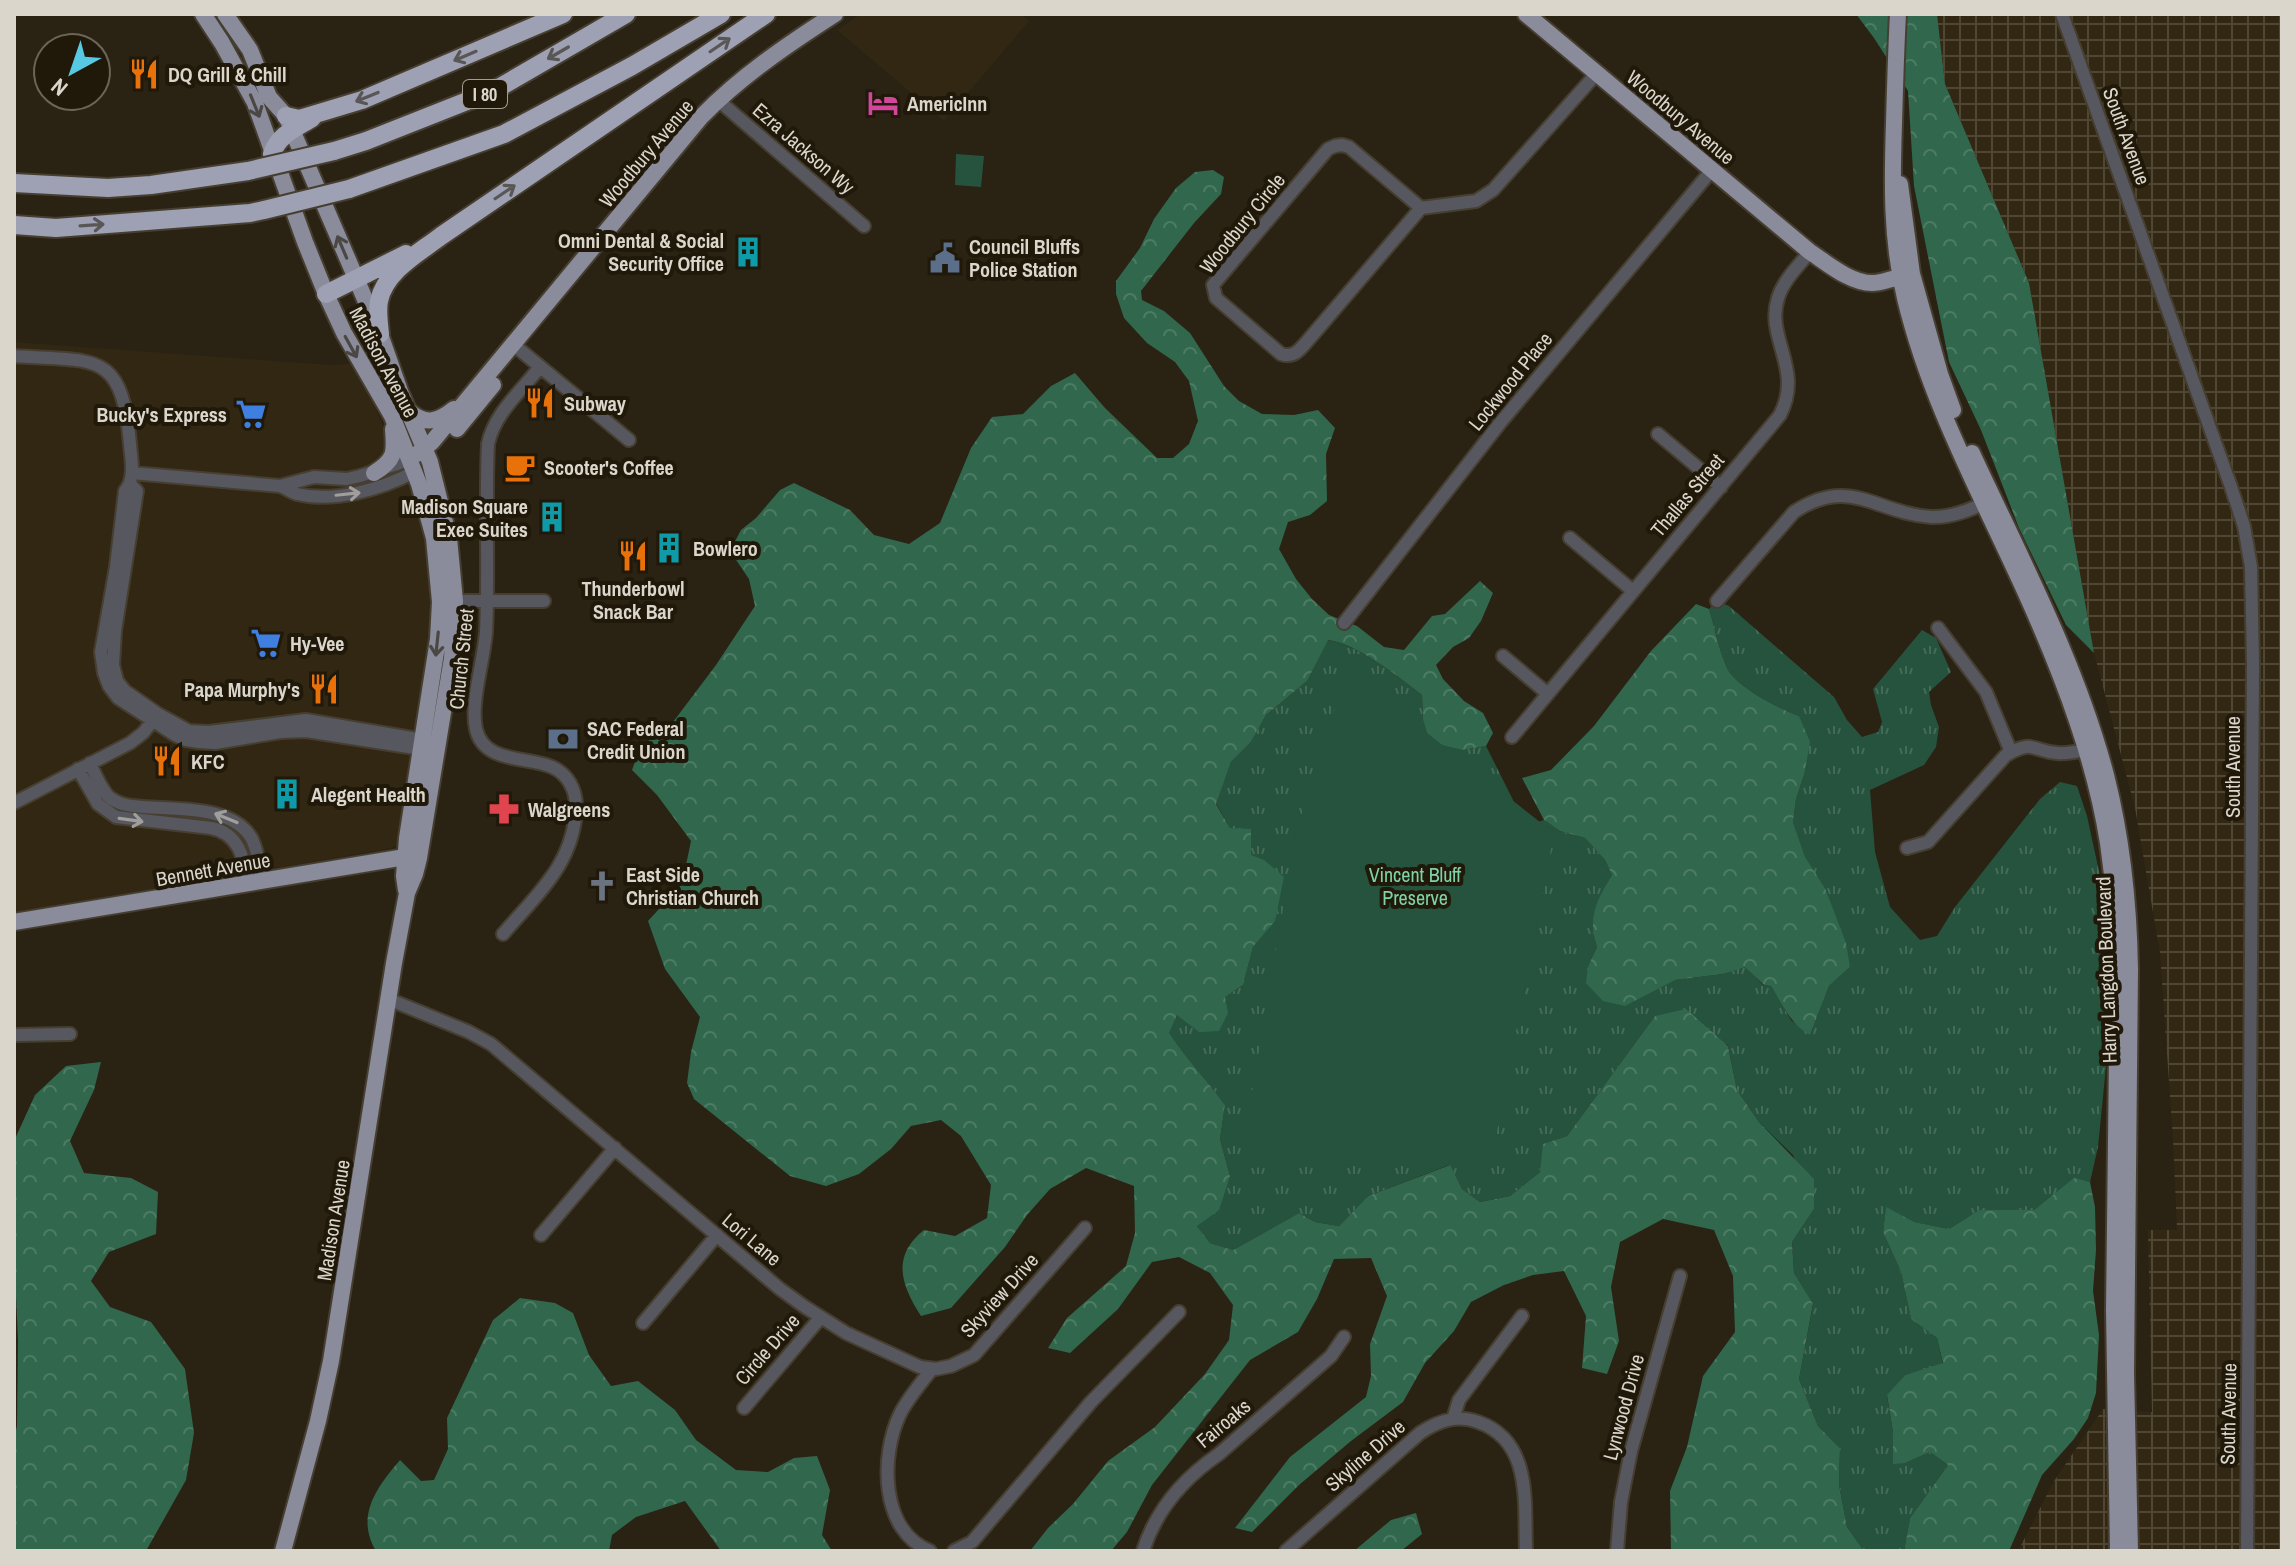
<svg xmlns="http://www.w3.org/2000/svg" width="2296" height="1565" viewBox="0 0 2296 1565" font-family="'Archivo Narrow',sans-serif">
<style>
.built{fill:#322712}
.industrial{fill:url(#industrial-grid)}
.grass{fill:url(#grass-tufts)}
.forest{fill:url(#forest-crowns)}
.park{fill:#25533d}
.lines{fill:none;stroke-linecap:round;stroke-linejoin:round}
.minor-casing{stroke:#463f31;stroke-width:16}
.major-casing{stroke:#463f31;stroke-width:20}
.highway-casing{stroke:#463f31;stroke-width:22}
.minor{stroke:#57585f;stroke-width:12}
.major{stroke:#8a8b9b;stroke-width:16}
.highway{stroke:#9ea0b3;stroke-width:18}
.highway-bridge-casing{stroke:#463f31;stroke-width:22;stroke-linecap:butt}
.highway-bridge{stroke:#9ea0b3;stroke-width:18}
.oneway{stroke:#595656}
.oneway2{stroke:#4a4744}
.oneway3{stroke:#a09d9b}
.labels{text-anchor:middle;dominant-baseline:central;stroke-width:8;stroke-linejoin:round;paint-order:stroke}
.shield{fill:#20190a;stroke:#a39d92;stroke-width:2}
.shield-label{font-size:18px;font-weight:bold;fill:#dbd6cc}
.poi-label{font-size:20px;font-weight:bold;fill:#dbd6cc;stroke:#20190a;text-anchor:start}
.street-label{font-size:20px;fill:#dbd6cc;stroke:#20190a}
.park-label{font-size:20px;fill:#7ed3a8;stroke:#20190a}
</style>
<defs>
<pattern id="industrial-grid" width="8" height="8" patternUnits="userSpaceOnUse" patternTransform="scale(2)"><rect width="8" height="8" fill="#322712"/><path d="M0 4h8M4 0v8" fill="none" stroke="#4f4633"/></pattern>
<pattern id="grass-tufts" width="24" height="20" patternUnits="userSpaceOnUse" patternTransform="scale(2)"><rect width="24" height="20" fill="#25533d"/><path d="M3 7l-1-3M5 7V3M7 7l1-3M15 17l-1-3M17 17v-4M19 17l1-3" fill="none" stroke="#446b58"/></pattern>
<pattern id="forest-crowns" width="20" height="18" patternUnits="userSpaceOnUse" patternTransform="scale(2)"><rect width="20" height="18" fill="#30674d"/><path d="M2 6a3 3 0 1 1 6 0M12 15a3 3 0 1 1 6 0" fill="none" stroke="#4d7c65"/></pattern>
</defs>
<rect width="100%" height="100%" fill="#2a2213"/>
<path class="built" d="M861 14H1020L1029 21 944 121 837 30Z
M14 342 331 365 356 363 418 507 425 540 429 581 431 639 399 836 397 844 392 848 276 868 268 863 237 870 232 875 14 913Z"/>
<path class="industrial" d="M1937 14H2282V1551H2018L2054 1481 2103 1409 2152 1412 2148 1230H2177L2173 1139 2160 953 2135 808 2094 653 2029 283 1945 84Z"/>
<path class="grass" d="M1717 601 1729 606 1834 697 1847 720 1862 737 1878 732 1882 722 1873 689 1922 630 1936 638 1951 672 1929 692 1931 705 1939 727 1936 747 1924 765 1870 790 1875 852 1890 907 1920 940 1937 936 1955 907 2040 799 2060 782 2077 786 2087 816 2100 876 2105 929 2106 1066 2098 1147 2090 1182 2074 1179 2034 1210H1979L1949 1229 1913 1222 1886 1208 1883 1232 1901 1272 1911 1319 1937 1338 1943 1364 1905 1375 1887 1396 1893 1432V1463H1905L1930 1452 1948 1465 1910 1518 1904 1551H1864L1847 1527 1839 1485 1840 1448 1818 1426 1799 1379 1813 1305 1794 1273 1792 1242 1814 1209 1793 1155 1759 1122 1737 1090 1728 1045 1655 1016 1567 1136 1544 1144 1540 1172 1510 1196 1480 1202 1462 1189 1449 1165 1368 1196 1339 1226 1315 1222 1299 1213 1233 1250 1210 1243 1197 1226 1230 1176 1220 1139 1225 1105C1207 1080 1186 1059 1168 1033L1177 1015 1225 997 1243 985 1253 947 1275 920 1251 855 1230 828 1216 803 1231 762 1251 742 1266 715 1307 681 1327 640C1356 643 1399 677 1422 695L1423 719 1463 750 1486 746 1526 826 1544 820 1560 831 1585 838 1605 860 1612 875C1598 897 1588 922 1597 947L1588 966 1651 991 1675 980 1723 974 1745 966 1763 985 1771 986 1791 1020 1810 1035 1829 986 1850 967 1825 888 1805 858 1793 822 1796 799 1804 775 1799 716C1780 709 1736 687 1727 668 1719 651 1715 628 1709 609Z"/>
<path class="forest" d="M1856 14H1937L1945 84 2029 283 2094 653 2066 625 2019 528 1981 430 1949 362 1914 186 1908 91 1874 38Z
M1213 170 1224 177 1221 194 1194 223 1141 291 1142 300 1164 311 1190 333 1224 386 1239 401 1262 414 1294 415 1318 410 1335 428 1326 454 1327 501 1310 515 1288 522 1279 549 1296 579 1312 599 1329 615 1357 626 1384 647 1404 650 1432 616 1445 614 1480 581 1493 593 1481 621 1469 638 1453 647 1436 665 1443 679 1464 701 1483 713 1493 733 1486 746 1463 750 1430 742 1423 719 1422 695C1399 677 1356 643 1328 640L1307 681 1266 715 1251 742 1231 762 1216 804 1230 828 1251 829V855L1264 860 1284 877 1275 921 1253 947 1243 985 1225 997 1228 1013 1219 1031 1199 1032 1177 1015 1169 1033C1186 1059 1207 1080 1225 1105L1220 1139 1230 1176 1219 1210 1197 1226 1210 1243 1233 1250 1299 1213 1315 1222 1339 1226 1368 1196 1450 1165 1462 1189 1480 1202 1510 1196 1540 1172 1543 1144 1567 1136 1655 1016 1686 1009 1728 1046 1737 1090 1759 1122 1814 1179V1209L1792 1242 1794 1273 1813 1304 1799 1379 1818 1426 1840 1448 1839 1485 1847 1527 1864 1551H1671L1670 1491 1687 1447 1703 1376 1735 1332 1733 1276 1714 1230 1663 1219 1620 1242 1611 1287 1619 1341 1607 1374 1582 1368 1586 1316 1564 1271 1533 1275 1504 1285 1471 1302 1454 1331 1425 1363 1403 1402 1351 1441 1299 1485 1252 1532 1235 1528 1290 1457 1366 1397 1371 1376 1370 1344 1387 1296 1371 1258 1334 1259 1317 1299 1298 1332 1250 1360 1152 1485 1127 1532 1111 1551H1030L1048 1528 1073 1504 1108 1461 1155 1427 1205 1374 1229 1340 1233 1305 1210 1273 1179 1257 1152 1262 1118 1309 1070 1353 1048 1348 1067 1318 1126 1266 1135 1233 1134 1186 1086 1168 1050 1189 1027 1215 1005 1247 951 1308 921 1316C901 1285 891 1256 924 1230L955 1236 987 1218 991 1185 961 1136 941 1120 911 1126 891 1149 859 1174 826 1186 790 1176 694 1099 687 1083 691 1052 700 1017 665 969 648 921 682 884 691 841 657 795 632 770 641 746 670 726 716 665 755 606 749 579 730 551 741 530 756 518 780 490 794 483 850 510 874 535 909 544 940 523 971 448 992 417 1023 414 1051 386 1075 373 1105 408 1157 458H1173L1189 444 1198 421 1189 381 1175 362 1147 343 1124 318 1116 294V281L1140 248 1154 219 1176 188 1195 172Z
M1696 604 1709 609C1715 628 1719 651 1727 668 1736 687 1780 709 1799 716L1810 742 1804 775 1796 799 1793 822 1805 857 1825 888 1846 943 1850 967 1829 986 1810 1035C1791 1025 1782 1004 1771 986L1764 985 1745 967 1723 974 1675 980 1625 1006 1603 1001 1586 983 1588 966 1597 947C1587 918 1597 899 1612 875L1605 860 1585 838 1560 831 1544 820 1522 778 1551 770 1594 726 1651 651Z
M101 1062 94 1090 70 1141 84 1173 131 1178 158 1192 156 1234 109 1252 91 1281 110 1307 151 1322 185 1369 194 1433 186 1480 146 1551H14V1438L17 1426 18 1340 14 1252V1141L35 1095 66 1066Z
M2074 1178 2090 1182 2095 1207 2096 1250 2093 1291 2099 1335 2096 1393 2088 1418 2074 1439 2042 1475 2009 1551H1904L1910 1518 1948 1465 1930 1452 1905 1463 1893 1464V1432L1887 1395 1905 1375 1943 1363 1937 1338 1911 1319 1901 1272 1883 1232 1886 1207 1914 1222 1949 1229 1979 1210H2034Z
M520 1298 555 1303 573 1313 589 1355 611 1386 638 1381 675 1410 696 1440 736 1470 768 1472 794 1458 817 1456 830 1490 822 1535 832 1551H721L685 1501 636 1517 612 1535 609 1551H376C355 1516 377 1487 400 1460L421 1481 434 1480 448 1449 447 1418 493 1320Z
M1416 1513 1422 1534 1401 1551H1354L1391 1520Z"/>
<path class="park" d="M956 154 984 156 981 187 955 185Z
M1347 670 1554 833 1491 1163 1239 1168 1296 832Z"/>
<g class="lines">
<g class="minor-casing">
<path id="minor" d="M2062 14 2230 484 2244 526 2251 567 2253 663 2247 1551
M718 100 864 226
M1342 145 1349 147 1421 208 1310 338C1302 347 1295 359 1281 354L1216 298 1213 285 1328 149 1335 146Z
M1421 208 1476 201 1493 190 1597 73
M514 345 629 440
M14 356C94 362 122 348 130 444 131 459 136 478 125 491L116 567 101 652 104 673 109 686 118 698 175 735 186 740 199 742 215 743 280 732 306 731 428 750
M1658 434 1721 487
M132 473 280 486C286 488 292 493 297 494 334 503 382 489 414 472
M131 485 137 491 115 631 113 665 117 681 125 691 158 714 189 731 209 732 306 720 429 741
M280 486 314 477 347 479 360 476 409 460
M1570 538 1633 591
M447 601H544
M1717 601 1794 512C1850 475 1875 513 1931 517 1952 518 1973 509 1991 500
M1344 623 1500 423 1712 170
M1938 628 1986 692 2011 752
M1503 656 1548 694
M1512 737 1780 415C1804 369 1765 338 1778 298 1783 281 1798 266 1810 252
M90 763C95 774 100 787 108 796 118 805 130 806 143 807 177 810 233 805 252 839 258 852 260 867 263 881
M78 769 98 804 116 817 211 828C239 833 244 859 249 883
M14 803 130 743 143 733 156 717
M1907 848 1928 842 2006 755C2033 739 2032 751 2057 753 2068 754 2081 751 2091 749
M503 934C537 894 575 863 576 806 576 790 568 774 552 767 527 756 484 764 476 729 470 703 484 660 486 632 489 570 485 507 488 444 494 414 521 391 540 367
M388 999 469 1032 491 1044 780 1289 805 1307 846 1333 920 1367 936 1369 951 1366 974 1355 1085 1228
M14 1035 70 1034
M541 1235 615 1148
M643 1323 717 1235
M744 1408 821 1317
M1453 1419 1459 1400 1522 1316
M930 1551C880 1531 880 1456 900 1414 908 1398 921 1383 932 1369
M954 1551 972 1542 1091 1402 1179 1312
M1143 1551C1156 1510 1184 1478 1219 1454L1331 1356 1344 1337
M1286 1551 1420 1433C1438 1421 1457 1414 1478 1422 1533 1441 1524 1504 1526 1551
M1617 1551 1621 1502 1631 1451 1680 1276"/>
</g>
<g class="major-casing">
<path id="major" d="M203 14 222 43 255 103 305 242 326 294 344 333 392 416 419 484 434 538 440 602 438 639 407 838 404 876 406 890
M225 14 250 50 269 97 286 116 380 334 401 394 430 462 449 538 455 601 452 658 419 858 415 874 407 893 394 963 331 1361 318 1421 283 1551
M1526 14 1810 252C1827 263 1850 283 1872 283 1885 283 1896 275 1909 278
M1898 14C1896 50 1895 87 1894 123 1892 183 1891 240 1905 298 1931 407 1987 505 2032 607 2065 682 2095 761 2108 843 2114 885 2117 927 2118 970L2114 1310 2118 1551
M1900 184 1912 274 1940 374 1953 410
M408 410C424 426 438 422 454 409
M457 429 493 385
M1972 453C2021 559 2076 662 2106 775 2122 838 2129 904 2130 969L2126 1374 2130 1551
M417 454 432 442 701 117C741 76 787 45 835 14
M374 473C395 460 395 453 393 429
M14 922 405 857 415 858"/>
</g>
<g class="highway-casing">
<path id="highway" d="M286 116 299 119 362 100 563 14
M334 151 366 141 495 90 626 14
M272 154C278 135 296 128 312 118
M14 183 108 188 151 185 248 171
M349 189 504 134 632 66 721 14
M14 225 56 228 250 213 264 210
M326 294 406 254
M380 334C379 323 377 311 379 301 385 271 419 253 441 236L766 14"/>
</g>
<use href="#minor" class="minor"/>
<use href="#major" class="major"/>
<use href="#highway" class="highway"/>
<g class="highway-bridge-casing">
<path id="highway-bridge" d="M248 171 334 151
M264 210 349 189"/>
</g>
<use href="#highway-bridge" class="highway-bridge"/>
</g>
<defs><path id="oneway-shaft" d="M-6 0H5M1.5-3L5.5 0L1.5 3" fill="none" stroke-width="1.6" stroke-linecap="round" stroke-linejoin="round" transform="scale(2)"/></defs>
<g class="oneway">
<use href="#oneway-shaft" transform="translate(720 45) rotate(-34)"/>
<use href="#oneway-shaft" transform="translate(558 53) rotate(150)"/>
<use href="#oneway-shaft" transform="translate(465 56) rotate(157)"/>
<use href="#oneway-shaft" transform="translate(367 97) rotate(158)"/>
<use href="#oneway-shaft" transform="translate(505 192) rotate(-34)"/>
<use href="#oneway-shaft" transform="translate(92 225) rotate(-4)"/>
</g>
<g class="oneway2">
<use href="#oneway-shaft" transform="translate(255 106) rotate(68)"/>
<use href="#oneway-shaft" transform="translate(342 247) rotate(-113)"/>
<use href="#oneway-shaft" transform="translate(351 347) rotate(61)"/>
<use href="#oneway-shaft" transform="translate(437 644) rotate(96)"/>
</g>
<g class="oneway3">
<use href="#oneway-shaft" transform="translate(348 494) rotate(-6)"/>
<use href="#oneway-shaft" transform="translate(226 818) rotate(-158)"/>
<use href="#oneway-shaft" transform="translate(131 820) rotate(8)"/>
</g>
<defs>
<g id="restaurant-bare" transform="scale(2.4)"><path d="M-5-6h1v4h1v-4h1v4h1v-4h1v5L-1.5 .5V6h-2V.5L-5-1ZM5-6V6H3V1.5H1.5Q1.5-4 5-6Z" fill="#e8710a" stroke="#20190a" stroke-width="2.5" paint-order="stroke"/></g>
<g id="hotel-bare" transform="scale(2.4)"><path d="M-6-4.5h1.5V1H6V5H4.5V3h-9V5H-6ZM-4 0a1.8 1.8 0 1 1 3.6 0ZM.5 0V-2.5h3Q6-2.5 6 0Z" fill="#d1479c" stroke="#20190a" stroke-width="2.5" paint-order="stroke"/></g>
<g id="building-bare" transform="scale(2.4)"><path d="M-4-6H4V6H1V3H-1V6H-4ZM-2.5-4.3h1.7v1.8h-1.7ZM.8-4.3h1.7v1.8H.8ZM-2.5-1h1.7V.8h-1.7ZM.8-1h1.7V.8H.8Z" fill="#0f9aa8" stroke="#20190a" stroke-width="2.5" paint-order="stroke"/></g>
<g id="civic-bare" transform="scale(2.4)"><path d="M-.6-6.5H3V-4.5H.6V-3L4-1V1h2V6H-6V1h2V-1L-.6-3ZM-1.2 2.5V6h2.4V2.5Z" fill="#5c6f8a" stroke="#20190a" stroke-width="2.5" paint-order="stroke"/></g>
<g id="supermarket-bare" transform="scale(2.4)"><path d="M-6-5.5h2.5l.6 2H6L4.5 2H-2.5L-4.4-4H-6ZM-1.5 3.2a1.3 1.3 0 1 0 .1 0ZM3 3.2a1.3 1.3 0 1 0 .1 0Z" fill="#3f7fe0" stroke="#20190a" stroke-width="2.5" paint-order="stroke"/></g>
<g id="cafe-bare" transform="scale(2.4)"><path d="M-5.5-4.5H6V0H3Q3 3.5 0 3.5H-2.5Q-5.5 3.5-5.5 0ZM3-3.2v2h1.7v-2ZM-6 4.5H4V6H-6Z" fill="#e8710a" stroke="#20190a" stroke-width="2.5" paint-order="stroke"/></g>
<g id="bank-bare" transform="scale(2.4)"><path d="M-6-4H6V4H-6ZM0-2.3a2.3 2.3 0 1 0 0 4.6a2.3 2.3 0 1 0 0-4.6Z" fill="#5c6f8a" stroke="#20190a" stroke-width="2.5" paint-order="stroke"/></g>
<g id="pharmacy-bare" transform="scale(2.4)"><path d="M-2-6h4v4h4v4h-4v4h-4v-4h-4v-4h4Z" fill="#e0444e" stroke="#20190a" stroke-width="2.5" paint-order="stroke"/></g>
<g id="church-bare" transform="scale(2.4)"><path d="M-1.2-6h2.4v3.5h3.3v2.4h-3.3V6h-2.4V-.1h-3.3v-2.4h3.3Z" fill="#6b7280" stroke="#20190a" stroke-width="2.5" paint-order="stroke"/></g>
</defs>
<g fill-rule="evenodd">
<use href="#restaurant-bare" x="144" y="74"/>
<use href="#hotel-bare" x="883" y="103"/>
<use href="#building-bare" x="748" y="252"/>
<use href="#civic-bare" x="945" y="258"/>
<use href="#restaurant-bare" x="540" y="403"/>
<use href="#supermarket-bare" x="251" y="414"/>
<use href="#cafe-bare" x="520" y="467"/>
<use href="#building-bare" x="552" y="517"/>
<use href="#building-bare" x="669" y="548"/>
<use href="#restaurant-bare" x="633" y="556"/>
<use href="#supermarket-bare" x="266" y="643"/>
<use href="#restaurant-bare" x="324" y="689"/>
<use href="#bank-bare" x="563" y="739"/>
<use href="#restaurant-bare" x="167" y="761"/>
<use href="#building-bare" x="287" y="794"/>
<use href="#pharmacy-bare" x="504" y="809"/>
<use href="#church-bare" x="602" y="886"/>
</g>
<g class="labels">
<rect class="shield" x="463" y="80" width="44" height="28" rx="6"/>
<g class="shield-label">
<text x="485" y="94">I 80</text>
</g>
<g class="poi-label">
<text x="168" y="74">DQ Grill &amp; Chill</text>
<text x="907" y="103">AmericInn</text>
<text x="724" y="240" text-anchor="end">Omni Dental &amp; Social<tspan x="724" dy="23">Security Office</tspan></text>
<text x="969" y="246">Council Bluffs<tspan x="969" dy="23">Police Station</tspan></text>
<text x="564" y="403">Subway</text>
<text x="227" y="414" text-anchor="end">Bucky's Express</text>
<text x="544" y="467">Scooter's Coffee</text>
<text x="528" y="506" text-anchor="end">Madison Square<tspan x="528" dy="23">Exec Suites</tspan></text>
<text x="693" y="548">Bowlero</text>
<text x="633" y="588" text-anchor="middle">Thunderbowl<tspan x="633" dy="23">Snack Bar</tspan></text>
<text x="290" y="643">Hy-Vee</text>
<text x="300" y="689" text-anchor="end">Papa Murphy's</text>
<text x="587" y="728">SAC Federal<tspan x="587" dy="23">Credit Union</tspan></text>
<text x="191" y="761">KFC</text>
<text x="311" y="794">Alegent Health</text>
<text x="528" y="809">Walgreens</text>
<text x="626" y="874">East Side<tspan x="626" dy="23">Christian Church</tspan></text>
</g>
<g class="street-label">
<text transform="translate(1681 117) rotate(40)">Woodbury Avenue</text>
<text transform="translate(2127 136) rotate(70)">South Avenue</text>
<text transform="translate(804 148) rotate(41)">Ezra Jackson Wy</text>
<text transform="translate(646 153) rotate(-50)">Woodbury Avenue</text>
<text transform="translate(1242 223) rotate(-51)">Woodbury Circle</text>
<text transform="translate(384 362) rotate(62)">Madison Avenue</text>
<text transform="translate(1510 381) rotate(-51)">Lockwood Place</text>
<text transform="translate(1687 495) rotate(-50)">Thallas Street</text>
<text transform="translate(461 659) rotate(-84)">Church Street</text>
<text transform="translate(2232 767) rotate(-90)">South Avenue</text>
<text transform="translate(213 869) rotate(-10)">Bennett Avenue</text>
<text transform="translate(2106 970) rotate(-92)">Harry Langdon Boulevard</text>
<text transform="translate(333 1220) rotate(-81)">Madison Avenue</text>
<text transform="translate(752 1239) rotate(40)">Lori Lane</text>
<text transform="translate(999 1295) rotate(-48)">Skyview Drive</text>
<text transform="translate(767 1349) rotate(-49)">Circle Drive</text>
<text transform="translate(1623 1407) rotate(-75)">Lynwood Drive</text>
<text transform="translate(2228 1414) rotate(-89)">South Avenue</text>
<text transform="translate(1223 1423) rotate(-40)">Fairoaks</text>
<text transform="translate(1365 1455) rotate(-41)">Skyline Drive</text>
</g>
<g class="park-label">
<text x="1415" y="874">Vincent Bluff<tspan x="1415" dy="23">Preserve</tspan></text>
</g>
</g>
<rect width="2296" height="1565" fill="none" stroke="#dbd6cc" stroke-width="32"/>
<g transform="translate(72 72) rotate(220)"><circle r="38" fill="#20190a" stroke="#6b6558" stroke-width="2"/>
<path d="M0-6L14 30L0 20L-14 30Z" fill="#57c9e2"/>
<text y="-12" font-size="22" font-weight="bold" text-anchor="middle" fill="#dbd6cc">N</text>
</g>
</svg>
